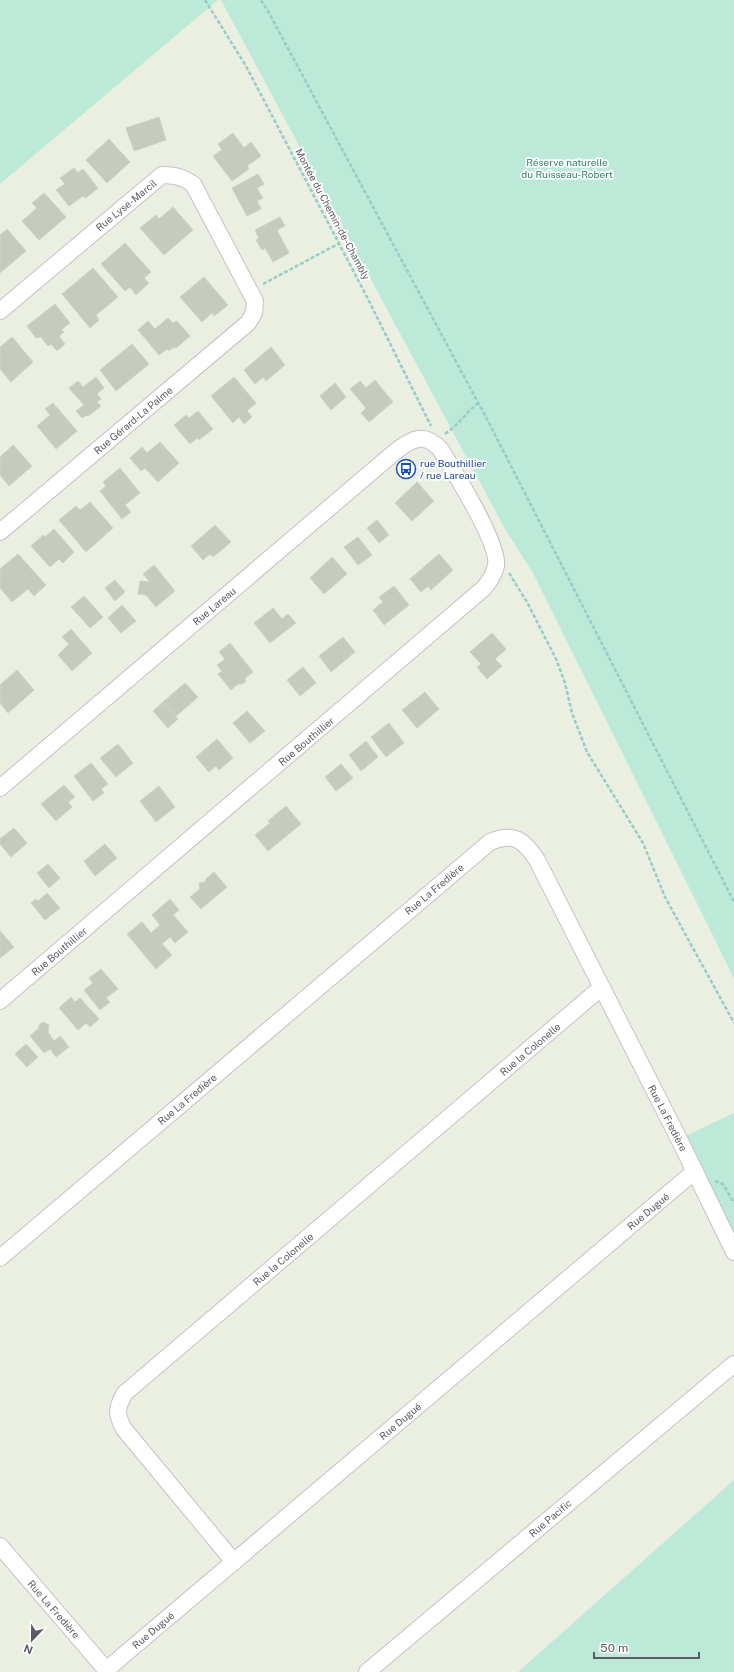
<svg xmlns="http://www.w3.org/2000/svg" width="734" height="1672" viewBox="0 0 734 1672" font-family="'Public Sans',sans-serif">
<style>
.green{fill:#bce9d8}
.building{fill:#c7cabf;stroke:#ced4c0}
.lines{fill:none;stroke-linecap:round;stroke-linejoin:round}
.street-casing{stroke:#c4c1ca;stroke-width:18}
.path{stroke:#96cdc7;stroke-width:2.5;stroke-dasharray:4 2;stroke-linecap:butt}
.street{stroke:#fff;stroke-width:16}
.labels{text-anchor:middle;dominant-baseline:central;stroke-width:3.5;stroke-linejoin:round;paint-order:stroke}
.park-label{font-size:10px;fill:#2c8366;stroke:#fff}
.street-label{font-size:10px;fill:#5c5b65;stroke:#fff}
.transit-label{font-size:10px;fill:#164399;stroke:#fff;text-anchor:start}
</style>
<rect width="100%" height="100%" fill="#eaefe2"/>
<path class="green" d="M0 0H218L0 184Z
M221 0H734V978L532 571 505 529Z
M734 1113V1241L679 1139Z
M734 1480V1672H518Z"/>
<path class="building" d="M159 117 166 140 134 151 126 128Z
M233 133 244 148 251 142 261 156 247 166 249 169 232 181 213 156 222 150 218 144Z
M109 139 130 162 107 183 86 160Z
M74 168 78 173 83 169 98 188 86 198 83 196 69 206 56 190 65 184 60 178Z
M258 174 264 184 257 188 263 198 257 201 261 209 247 216 232 188Z
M44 193 66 217 39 240 22 221 37 208 32 203Z
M173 207 193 230 164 255 140 228 156 215 159 219Z
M280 217 285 226 277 230 289 253 273 262 265 248 262 250 256 240 259 238 255 230Z
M7 229 26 251 0 273V235Z
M125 243 151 272 144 278 149 283 136 295 130 287 125 291 101 264Z
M93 268 118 297 96 315 99 320 90 328 62 294Z
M204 277 228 305 214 316 212 313 202 322 180 297Z
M55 304 70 323 61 330 64 332 59 336 65 344 57 351 51 344 48 346 41 337 36 338 27 326Z
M168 318 173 323 177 321 190 336 176 348 174 347 169 351 167 349 159 355 138 330 148 321 155 329Z
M12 337 33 362 11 382 0 369V347Z
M132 344 149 364 116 391 100 370Z
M271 347 285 365 266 381 263 377 255 384 244 370Z
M96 377 104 388 97 394 101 399 97 402 101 406 88 416 87 415 82 418 76 411 84 405 69 388 78 381 83 387Z
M234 377 256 403 247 411 252 417 244 424 239 417 233 423 211 396Z
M375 380 393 402 369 422 361 413 366 408 350 389 360 381 366 388Z
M335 383 346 397 331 410 320 396Z
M53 403 77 431 56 449 37 426 50 415 45 409Z
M198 411 213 429 199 440 197 438 190 444 174 425 186 415 189 418Z
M160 442 179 463 158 482 145 468 141 471 130 458 142 447 147 453Z
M13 445 32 466 9 486 0 475V457Z
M120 468 140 493 125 505 131 512 122 519 100 491 106 486 103 482Z
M417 482 434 501 412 521 395 503Z
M90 502 113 528 86 552 59 520 76 506 80 510Z
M377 520 389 535 379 543 367 528Z
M215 525 231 542 213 557 210 554 203 560 191 546Z
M54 529 74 552 63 563 59 559 50 567 31 546 43 535 45 537Z
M358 537 372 555 358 565 344 547Z
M18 554 46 585 34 596 28 589 12 602 0 588V569Z
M439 554 453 570 431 590 428 586 421 592 410 579Z
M332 557 347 574 324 594 310 578Z
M154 565 175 591 156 607 146 595 138 594 140 581 150 582 143 574Z
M115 580 125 592 115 601 105 588Z
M394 586 409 605 384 625 373 610 383 602 379 597Z
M84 596 103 617 90 628 71 607Z
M122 605 136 621 121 633 108 618Z
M273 608 282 619 288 614 296 623 270 643 254 623Z
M71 629 92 653 72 671 58 655 69 644 62 637Z
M492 633 506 649 495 659 502 666 487 679 477 667 481 664 470 652Z
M343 637 355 652 331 672 319 656Z
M230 643 253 672 245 678 246 681 242 684H238L231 690 218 674 222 671 217 665 225 659 219 652Z
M303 667 316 683 300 696 287 680Z
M17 670 34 690 8 713 0 703V685Z
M185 683 198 697 175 717 163 702Z
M425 692 439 709 417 728 402 710Z
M163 702 178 719 168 728 153 711Z
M247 711 265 731 250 743 233 723Z
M389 723 404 743 386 757 371 737Z
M217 739 233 758 219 770 216 766 209 772 196 757Z
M366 741 378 757 361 771 349 755Z
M118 744 133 763 116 777 100 758Z
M91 763 108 784 101 789 104 793 93 801 74 776Z
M341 764 353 778 336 791 325 777Z
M64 785 75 797 68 802 72 807 56 821 41 804Z
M159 786 175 807 156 822 140 801Z
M286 806 301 824 268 851 255 835 270 823 268 821Z
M14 828 27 843 11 857 0 844V839Z
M105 844 117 858 95 876 84 861Z
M48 864 60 878 49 888 37 873Z
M214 872 227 887 201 909 190 897 200 889 199 883 205 882 206 879Z
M47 893 60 908 45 920 31 903 36 899 38 901Z
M170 899 179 910 173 915 188 932 175 943 170 937 162 944 172 955 156 969 127 934 142 922 151 933 160 925 152 915Z
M0 931 14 947 0 958Z
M101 969 118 989 106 998 110 1002 100 1010 84 990 93 983 89 978Z
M71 997 75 1002 80 998 99 1019 90 1027 86 1023 78 1030 59 1008Z
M43 1022 49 1025 48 1032 54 1041 60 1036 69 1047 56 1057 50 1049 44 1053 30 1036 39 1028V1025Z
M26 1044 38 1057 27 1067 15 1054Z"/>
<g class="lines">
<g class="street-casing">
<path id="street" d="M0 311 162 175C175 175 182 177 193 184L255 301 254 313 248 323 0 532
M0 788 396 451C413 438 425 432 441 450 454 471 500 545 496 566 494 574 489 582 484 588L0 1001
M0 1258 490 842C514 832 524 840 537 860L679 1139 734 1252
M0 1546 108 1672
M234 1562 124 1429C116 1414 116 1408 125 1393L602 987
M106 1670 695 1171
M367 1672 734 1364"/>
</g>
<path class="path" d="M205 0 246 66 368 299 431 426
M261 0 269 13 489 423 734 902
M263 284 338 244
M445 434C458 425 466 413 478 403
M509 573 527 602 556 659 565 683 572 713 587 752 643 843 665 897 734 1023
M715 1181 723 1184 734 1203"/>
<use href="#street" class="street"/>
</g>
<defs>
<g id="bus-ring" transform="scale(1)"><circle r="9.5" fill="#fff" stroke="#1a4fb4" stroke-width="1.5"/><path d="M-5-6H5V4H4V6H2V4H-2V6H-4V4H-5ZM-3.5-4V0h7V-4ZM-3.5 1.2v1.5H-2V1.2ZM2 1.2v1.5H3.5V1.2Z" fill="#1a4fb4"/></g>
</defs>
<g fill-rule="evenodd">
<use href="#bus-ring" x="406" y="469"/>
</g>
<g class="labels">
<g class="park-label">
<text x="567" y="162">Réserve naturelle<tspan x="567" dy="12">du Ruisseau-Robert</tspan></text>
</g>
<g class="street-label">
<text transform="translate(126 205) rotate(-39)">Rue Lyse-Marcil</text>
<text transform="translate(333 214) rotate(62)">Montée du Chemin-de-Chambly</text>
<text transform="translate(133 420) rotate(-40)">Rue Gérard-La Palme</text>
<text transform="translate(214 606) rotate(-40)">Rue Lareau</text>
<text transform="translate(306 741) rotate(-40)">Rue Bouthillier</text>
<text transform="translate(434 889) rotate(-40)">Rue La Fredière</text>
<text transform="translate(59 951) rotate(-40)">Rue Bouthillier</text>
<text transform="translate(530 1049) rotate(-40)">Rue la Colonelle</text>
<text transform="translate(187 1099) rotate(-40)">Rue La Fredière</text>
<text transform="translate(668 1118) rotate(63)">Rue La Fredière</text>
<text transform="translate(648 1211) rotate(-40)">Rue Dugué</text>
<text transform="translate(283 1259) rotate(-40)">Rue la Colonelle</text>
<text transform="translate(400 1421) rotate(-40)">Rue Dugué</text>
<text transform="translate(550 1518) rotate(-40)">Rue Pacific</text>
<text transform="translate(54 1609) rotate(49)">Rue La Fredière</text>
<text transform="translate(153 1630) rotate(-40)">Rue Dugué</text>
</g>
<g class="transit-label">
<text x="420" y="463">rue Bouthillier<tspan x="420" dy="12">/ rue Lareau</tspan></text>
</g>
</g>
<g transform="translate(32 1640) rotate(202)" stroke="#ffffff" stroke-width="3" paint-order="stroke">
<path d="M0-3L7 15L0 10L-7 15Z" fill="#5c5b65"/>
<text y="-6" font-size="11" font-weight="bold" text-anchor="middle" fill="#5c5b65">N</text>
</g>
<path d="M594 1652v6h105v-6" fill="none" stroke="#5c5b65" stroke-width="2"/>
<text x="600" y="1652" font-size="12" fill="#5c5b65" stroke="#ffffff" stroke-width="3" paint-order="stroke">50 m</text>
</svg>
